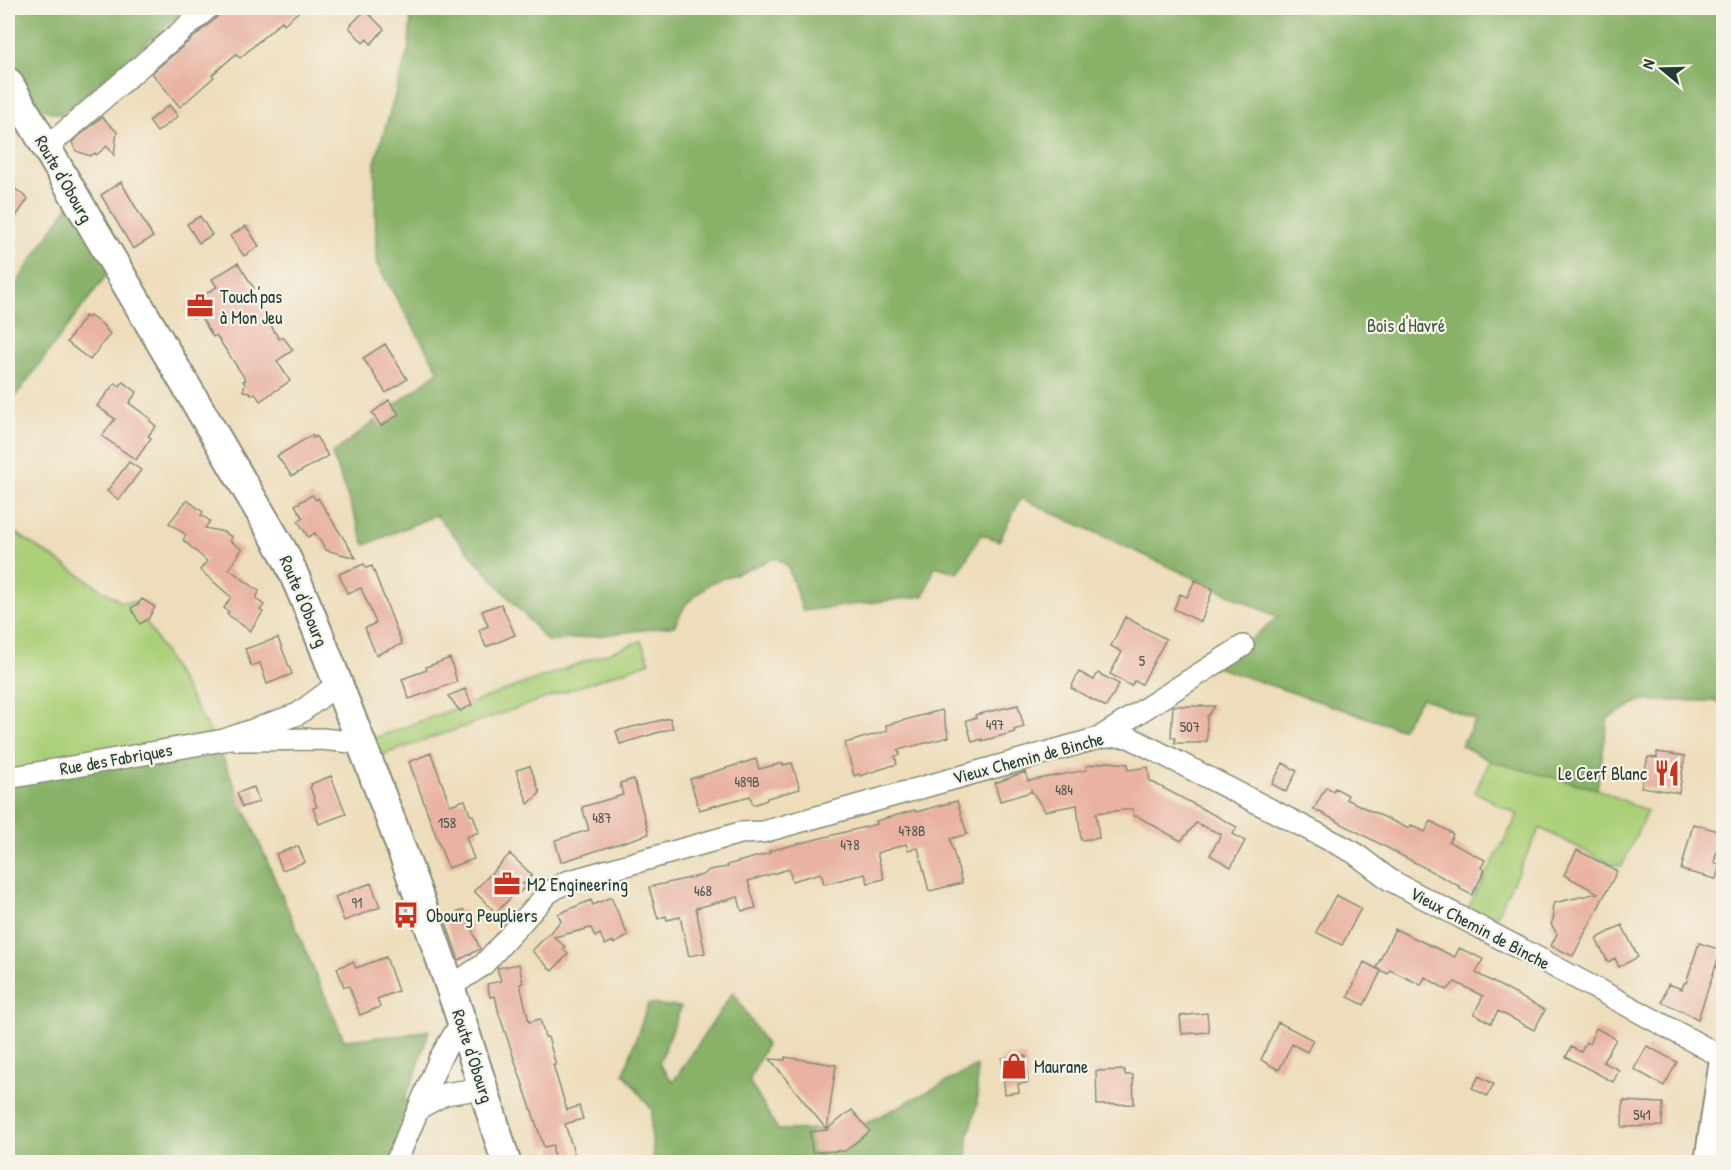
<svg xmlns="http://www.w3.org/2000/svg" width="1731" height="1170" viewBox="0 0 1731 1170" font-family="'Patrick Hand',sans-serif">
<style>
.green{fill:#acd079;stroke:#668656;stroke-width:1.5}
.forest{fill:#89b269;stroke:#54784e;stroke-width:1.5}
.building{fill:#e9b2a2}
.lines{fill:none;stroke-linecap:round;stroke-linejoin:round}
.street-casing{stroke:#868d78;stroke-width:24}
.secondary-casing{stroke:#868d78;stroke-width:32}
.street{stroke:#fff;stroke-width:21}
.secondary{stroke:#fff;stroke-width:28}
.labels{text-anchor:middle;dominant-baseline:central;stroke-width:4.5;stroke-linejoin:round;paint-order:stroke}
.number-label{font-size:15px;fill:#525a50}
.street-label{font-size:18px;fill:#1f3d34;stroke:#f7f3e8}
.poi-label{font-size:18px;fill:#1f3d34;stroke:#f7f3e8;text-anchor:start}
.park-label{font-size:18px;fill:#3b5a42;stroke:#f7f3e8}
</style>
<rect width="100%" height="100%" fill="#f7f3e8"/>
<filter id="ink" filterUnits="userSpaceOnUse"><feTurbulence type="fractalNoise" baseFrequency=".0167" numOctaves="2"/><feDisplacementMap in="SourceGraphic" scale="12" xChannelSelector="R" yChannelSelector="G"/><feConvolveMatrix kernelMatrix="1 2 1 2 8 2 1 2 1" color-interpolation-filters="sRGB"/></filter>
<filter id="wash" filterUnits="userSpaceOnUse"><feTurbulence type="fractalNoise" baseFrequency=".008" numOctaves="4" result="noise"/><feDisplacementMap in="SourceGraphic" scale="24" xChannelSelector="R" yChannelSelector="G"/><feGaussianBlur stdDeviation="1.35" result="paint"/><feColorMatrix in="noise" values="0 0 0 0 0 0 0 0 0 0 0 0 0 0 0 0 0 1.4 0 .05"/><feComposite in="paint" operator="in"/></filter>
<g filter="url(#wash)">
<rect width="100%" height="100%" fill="#edddbb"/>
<path class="green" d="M8 528 121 602H135L216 742 8 778Z
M641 641 650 662 368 760 361 743Z
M1490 761 1597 789 1647 811 1622 866 1613 865 1540 828 1488 932 1463 918 1518 815 1475 792Z"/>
<path class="forest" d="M8 8H188L61 115 33 106 8 66Z
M405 8H1723V703L1712 701H1640L1608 718 1597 789 1490 761 1461 745 1476 720 1422 698 1401 729 1213 666 1243 646 1278 617 1021 498 999 541 981 534 958 573 935 566 924 596 803 611 787 565 776 558 711 583 686 604 674 626 548 642 436 515 365 545 332 454 439 371 376 263 375 162 409 48 411 14Z
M74 197 114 265 8 406V296Z
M216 742 344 1040 404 1035 429 1030 417 1070 404 1100 421 1107 396 1162H8V778Z
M733 992 766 1045 749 1081 778 1130 855 1129 977 1066V1104L968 1137 967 1162H654L651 1129 652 1110 624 1073 648 1004 681 1007 659 1064 673 1082Z"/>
<g id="blocks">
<path class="building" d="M223 8H303L284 24 282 21 240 58 236 54 212 75 214 77 180 107 152 73 216 18Z
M365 10 384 29 371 44 367 39 363 43 349 27Z
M169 105 178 116 157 132 149 121Z
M102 117 117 132 114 155 107 146 96 155 95 153 90 156 76 151 72 142Z
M121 182 153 237 133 249 101 195Z
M8 183 28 199 8 228Z
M200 216 212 235 199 243 187 224Z
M246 226 259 246 244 256 230 236Z
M238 263 254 288 250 291 279 339 283 337 293 350 277 361 290 381 260 401 255 393 252 395 250 392 243 391 245 384 243 381 246 380 216 335 213 337 199 314 193 318 185 306 217 287 212 279Z
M85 316 89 318 90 316 103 325 110 334 90 360 67 342Z
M385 344 407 379 386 393 363 358Z
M123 382 137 392 129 403 151 419 150 421 156 426 148 436 151 438 136 460 102 436 115 419 97 406 115 383 120 386Z
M389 400 399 414 381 426 372 413Z
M312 435 313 438 316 436 328 456 292 476 277 456Z
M129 462 141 470 119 500 107 491Z
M312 495 316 500 318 498 356 558 326 550 315 533 308 537 298 521 303 518 295 505Z
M187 500 203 512 201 515 210 521 205 528 224 532 232 537 230 541 242 549 229 569 259 591 256 599 264 605 260 610 263 612 250 631 227 614 229 612 224 608 231 597 200 570 207 561 183 540 186 535 169 523Z
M364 564 366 568 372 566 402 644 376 655 365 628 376 623 361 588 347 593 339 574Z
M1195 580 1213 589 1201 622 1174 609 1180 594 1187 597Z
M142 599 155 607 148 619 140 624 131 608 138 604Z
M501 604 515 635 486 647 479 630 488 626 482 611Z
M1125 617 1166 639 1142 684 1134 681 1131 686 1110 674 1122 652 1111 646Z
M278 638 292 674 267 684 260 663 251 666 245 649Z
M450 658 457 682 409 699 402 679 427 670 426 667Z
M1079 672 1094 680 1098 673 1119 684 1106 707 1071 688Z
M465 689 472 705 460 711 448 696Z
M1018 705 1024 727 1014 730 1015 732 982 741V739L972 742 966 720 976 718 975 715Z
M1173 706H1215L1207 717V741L1200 742V743H1175V738L1171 737Z
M942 710 949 737 898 750 900 755 895 756 897 764 860 776 859 774 854 776 845 743 887 731 886 725Z
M670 718 673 728 620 744 616 731Z
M1657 752 1685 756 1679 793 1641 787 1648 757 1657 758Z
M431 753 450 805 465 800 470 815H473L479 832 466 837 474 859 448 868 409 762Z
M756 759 759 769 783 763V765L792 763 800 789 767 798V800L753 805 750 796 699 810 690 779Z
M1107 762 1128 764V770L1148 767 1150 781 1237 827 1233 834 1245 841 1231 867 1210 855 1221 834 1196 823 1181 841 1137 816H1133V809L1096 813 1099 838 1081 840 1077 805 1045 811 1031 790V792L1000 801 995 783 1025 772 1028 781 1087 770 1086 766Z
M1283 763 1297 771 1286 792 1272 784Z
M530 766 540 793 528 804 516 770Z
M331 776 346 814 319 824 313 808 317 807 310 787 312 786 311 784Z
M634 779 649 834 561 862 555 840 589 830 582 807 623 795 620 783Z
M254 787 259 802 242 807 237 793Z
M1326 787 1333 791 1335 788 1348 795 1346 799 1409 829 1411 825 1425 832 1431 821 1453 834 1449 842 1485 860 1481 868 1485 870 1472 895 1460 889 1461 887 1314 809Z
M957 801 967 834 950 839 962 883 929 891 918 848 908 850 906 844 877 853 884 879 868 883 865 874 824 884 821 873 792 881 789 869 748 881 756 908 742 911 738 897 696 908 705 953 689 956 680 917 667 920 666 916 658 919 649 887 703 875 709 870 728 867 727 865 770 853 769 851 877 824 876 821 915 810 916 812Z
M1693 824 1722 832 1714 863 1720 864 1716 879 1681 870Z
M298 846 305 862 282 870 276 854Z
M1577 850 1617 871 1573 956 1551 946 1557 934 1551 924 1554 917 1552 909 1554 903 1598 893 1564 875Z
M510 854 532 875 523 884 526 886 516 896 514 894 496 913 474 891Z
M371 883 380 907 344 921 335 897Z
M1336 895 1361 908 1342 945 1316 932Z
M611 897 628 936 614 944 613 941 605 945 600 934 595 937 591 928 554 937 565 947 563 949 568 954 552 971 532 951 561 921 558 914 591 900 593 905Z
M464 910 480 949 459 960 444 917Z
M1622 925 1638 957 1619 967 1615 958 1608 962 1596 939Z
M1395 929 1455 957 1459 948 1483 959 1476 973 1545 1010 1534 1030 1498 1011 1491 1023 1474 1014 1483 996 1455 982 1447 990 1425 977 1421 985 1390 970 1388 974 1376 968Z
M1699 943 1721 950 1698 1019 1662 1002 1668 984 1682 989 1684 983H1686Z
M386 957 398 991 377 999 380 1007 360 1015 349 986 344 987 337 968 353 962 356 968Z
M1364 962 1381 971 1364 1005 1348 997Z
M519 964 523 983 520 984 529 1022 540 1019 545 1037H548L556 1065H553L567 1110 579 1106 583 1119 565 1124 577 1162H554L553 1145 544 1147 499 1014 495 996 490 997 487 984 501 981 497 968Z
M1207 1013 1209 1032 1182 1034 1180 1016Z
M1278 1022 1313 1040 1307 1052 1292 1044 1279 1070 1261 1060Z
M1596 1028 1616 1039 1603 1062 1619 1070 1613 1082 1566 1057 1571 1047 1581 1052 1586 1042 1589 1044Z
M1647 1046 1677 1062 1664 1086 1634 1069Z
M1026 1056 1028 1083 1018 1084 1019 1092 1005 1094 1002 1058Z
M785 1057 836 1065 827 1129 852 1110 870 1131 845 1151 812 1152 810 1132 827 1130 770 1059 785 1060Z
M1125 1070V1075H1133L1134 1104 1097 1105 1096 1071Z
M1479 1076 1494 1084 1487 1096 1472 1088Z
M1623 1101 1663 1103 1662 1126 1622 1127Z"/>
</g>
</g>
<g filter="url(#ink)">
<use href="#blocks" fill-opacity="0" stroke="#868d78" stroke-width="1.5"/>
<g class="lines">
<g class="street-casing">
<path id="street" d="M46 148 208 8
M1102 736 1243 646
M239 740 321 739 361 743
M8 778 224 740 298 714 338 684
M450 987 483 965 548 893 566 882 740 833 763 832 1099 738 1116 736 1129 737 1353 852 1390 880 1608 995 1724 1058
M421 1107 445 1094 484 1088
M396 1162 440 1058 462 1021"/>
</g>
<g class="secondary-casing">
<path id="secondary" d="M8 82 284 553C310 607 329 662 351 717 409 863 461 1012 506 1162
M1709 1162 1724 1060"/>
</g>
<use href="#street" class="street"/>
<use href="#secondary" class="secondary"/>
</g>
</g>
<defs>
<g id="office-bare" transform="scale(2.07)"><path d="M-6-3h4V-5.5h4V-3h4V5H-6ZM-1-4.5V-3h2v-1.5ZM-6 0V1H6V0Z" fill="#c8321e" stroke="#f7f3e8" stroke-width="2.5" paint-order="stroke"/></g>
<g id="restaurant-bare" transform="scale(2.07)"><path d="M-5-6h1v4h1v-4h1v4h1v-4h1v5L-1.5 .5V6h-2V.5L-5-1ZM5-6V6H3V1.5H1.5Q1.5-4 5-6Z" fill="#c8321e" stroke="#f7f3e8" stroke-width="2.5" paint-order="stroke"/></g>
<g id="bus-bare" transform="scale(2.07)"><path d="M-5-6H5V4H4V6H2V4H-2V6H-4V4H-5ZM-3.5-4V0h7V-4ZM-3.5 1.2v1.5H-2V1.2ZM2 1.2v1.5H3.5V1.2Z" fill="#c8321e" stroke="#f7f3e8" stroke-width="2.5" paint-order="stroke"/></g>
<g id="shop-bare" transform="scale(2.07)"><path d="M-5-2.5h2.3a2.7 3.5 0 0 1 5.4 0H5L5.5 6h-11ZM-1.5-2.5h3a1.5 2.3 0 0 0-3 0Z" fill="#c8321e" stroke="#f7f3e8" stroke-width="2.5" paint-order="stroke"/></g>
</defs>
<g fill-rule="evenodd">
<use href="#office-bare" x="200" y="306"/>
<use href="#restaurant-bare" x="1667" y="773"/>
<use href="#office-bare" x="507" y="884"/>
<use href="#bus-bare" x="406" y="915"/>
<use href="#shop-bare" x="1014" y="1066"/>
</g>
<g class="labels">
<g class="number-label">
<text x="1142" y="660">5</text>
<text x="995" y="724">497</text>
<text x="1190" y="726">507</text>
<text x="747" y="781">489B</text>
<text x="1064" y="789">484</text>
<text x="602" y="817">487</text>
<text x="447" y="822">158</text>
<text x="912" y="830">478B</text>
<text x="850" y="844">478</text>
<text x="703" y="890">468</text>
<text x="357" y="902">91</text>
<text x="1642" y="1114">541</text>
</g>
<g class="street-label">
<text transform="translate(64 179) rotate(60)">Route d'Obourg</text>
<text transform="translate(304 601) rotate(67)">Route d'Obourg</text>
<text transform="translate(1028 758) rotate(-15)">Vieux Chemin de Binche</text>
<text transform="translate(116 759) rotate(-10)">Rue des Fabriques</text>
<text transform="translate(1480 928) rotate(28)">Vieux Chemin de Binche</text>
<text transform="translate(473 1056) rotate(72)">Route d'Obourg</text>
</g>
<g class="poi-label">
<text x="220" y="296">Touch'pas<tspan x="220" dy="21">à Mon Jeu</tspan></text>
<text x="1647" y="773" text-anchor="end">Le Cerf Blanc</text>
<text x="527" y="884">M2 Engineering</text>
<text x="426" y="915">Obourg Peupliers</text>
<text x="1034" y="1066">Maurane</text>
</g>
<g class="park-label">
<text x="1406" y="325">Bois d'Havré</text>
</g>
</g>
<rect width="1731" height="1170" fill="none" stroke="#f7f3e8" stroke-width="30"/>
<g transform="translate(1662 69) rotate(289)" stroke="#f7f3e8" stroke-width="4.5" paint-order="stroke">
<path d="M0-4.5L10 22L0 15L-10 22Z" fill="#1f3d34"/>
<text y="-9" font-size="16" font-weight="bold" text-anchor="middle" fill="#1f3d34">N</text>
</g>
</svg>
